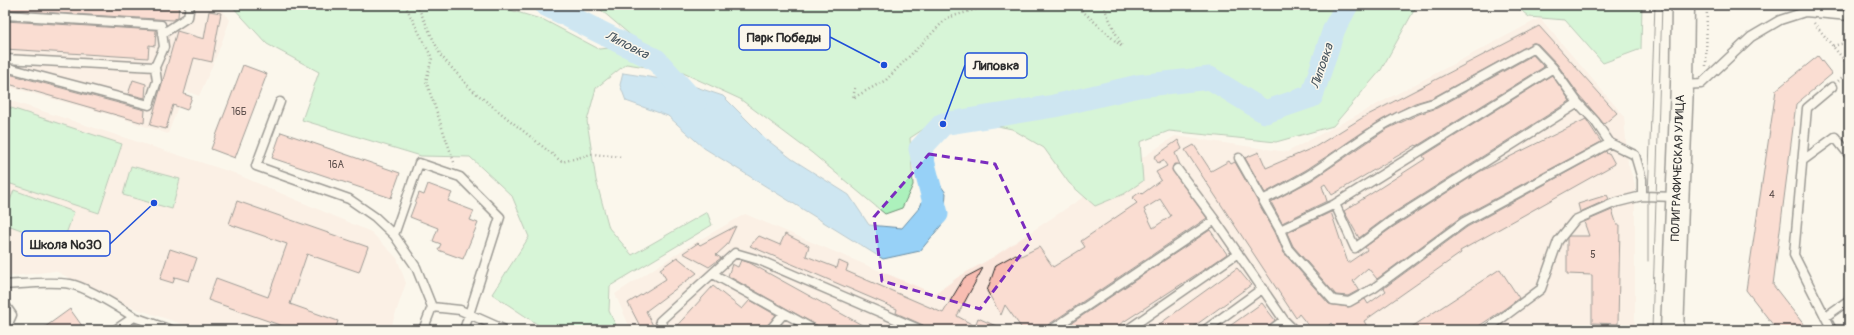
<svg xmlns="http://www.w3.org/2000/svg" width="1854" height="335" viewBox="0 0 1854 335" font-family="Pangolin,sans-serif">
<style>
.built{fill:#fae6db}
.green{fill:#acf1bc;stroke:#6c8e74}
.water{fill:#97d1f7;stroke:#6c8fa5}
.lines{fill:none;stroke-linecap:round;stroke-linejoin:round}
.river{stroke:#97d1f7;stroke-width:23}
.building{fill:#f8bdb2;stroke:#2b2b2b;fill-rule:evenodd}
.lane-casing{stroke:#2b2b2b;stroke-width:11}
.secondary-casing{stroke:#2b2b2b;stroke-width:25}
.path{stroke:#2b2b2b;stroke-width:2.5;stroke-dasharray:1 3;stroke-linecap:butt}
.lane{stroke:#fbf7ec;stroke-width:8}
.secondary{stroke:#fbf7ec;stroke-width:22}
.tram{stroke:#2b2b2b;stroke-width:1}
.marked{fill:none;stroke:#7b2cbf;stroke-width:3;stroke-dasharray:8 5;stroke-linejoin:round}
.labels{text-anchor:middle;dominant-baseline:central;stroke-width:3;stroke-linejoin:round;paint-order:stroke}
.number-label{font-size:10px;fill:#5e504d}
.street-label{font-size:12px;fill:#2b2b2b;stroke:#fbf7ec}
.water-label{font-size:13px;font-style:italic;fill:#46545e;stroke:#fbf7ec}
.leader{fill:none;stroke:#1d4ed8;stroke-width:1.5}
.callout-dot{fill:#1d4ed8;stroke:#fbf7ec;stroke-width:1.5}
.callout{fill:#fbf7ec;stroke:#1d4ed8;stroke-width:1.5}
.callout-label{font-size:13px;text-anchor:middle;font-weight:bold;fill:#2b2b2b}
</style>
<rect width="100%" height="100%" fill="#fbf7ec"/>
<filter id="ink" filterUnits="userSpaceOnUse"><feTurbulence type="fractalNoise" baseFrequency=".025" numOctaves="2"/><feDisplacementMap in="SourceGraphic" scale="8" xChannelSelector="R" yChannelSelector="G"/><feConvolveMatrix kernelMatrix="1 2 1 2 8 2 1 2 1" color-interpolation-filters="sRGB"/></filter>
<g filter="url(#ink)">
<path class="built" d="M5 5H218L230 20 217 55 199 96 184 90 168 134 111 115 5 86Z
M1540 18 1624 116 1628 164 1635 184V330H631L615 294 687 247 745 214 935 294 958 277 995 256 1175 136 1287 152Z
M5 99 234 173 371 232 397 258 406 283 390 330H200L128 306 55 271 5 277Z"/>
<path class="green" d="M231 5H493L544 20 599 49 642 45 595 5H1417L1381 70 1333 126 1276 142 1169 131 1140 142 1143 181 1124 194 1095 206 1069 183 1044 148 1012 129 945 115 910 138 913 185 902 208 885 214 812 153 740 99 681 72 626 64 596 88 587 121 596 180 609 228 632 255 707 212 712 225 610 286 609 311 618 330H546L492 294 529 237 512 196 470 157 421 156 302 120 319 72 267 44Z
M1515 5H1642L1641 49 1603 63 1565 20 1529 17Z
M5 106 122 144 99 213 5 182Z
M131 166 180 179 172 209 123 195Z
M14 190 74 212 62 245 5 224V214Z"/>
<path class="water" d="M623 73 681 82 723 96 766 139 792 159 849 195 869 225 902 228 920 207 933 175 946 193 944 222 920 251 883 259 704 148 668 116 626 101 620 85Z"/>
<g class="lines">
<path class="river" d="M546 5 656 60 695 103
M937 214 920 149 943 124 1054 106 1138 86 1210 78 1265 112 1312 96 1334 29 1347 5"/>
</g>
<path class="building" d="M5 5H179L178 17 173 20 5 10Z
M209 11 221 13 212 62 194 58 184 94 192 97 187 110 173 105 166 129 150 125 177 31 204 39Z
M5 21 156 30 155 46 149 45 148 58 5 49Z
M1539 26 1617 113 1604 124 1579 95 1557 64 1538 44 1533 43 1432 98 1415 103 1382 120 1306 170 1265 193 1245 158 1259 152 1266 168 1315 147 1362 118Z
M1533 55 1544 67 1417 146 1416 145 1332 195 1325 184 1322 186 1327 201 1282 223 1271 202 1312 180 1387 129 1419 114 1437 108Z
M1818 56 1832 74 1796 104 1773 285 1808 330H1777L1746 290 1776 90Z
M243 65 267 74 235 158 211 149Z
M5 73 145 110 144 123 5 83Z
M1552 75 1570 101 1387 217 1359 238 1344 211 1425 159 1423 156Z
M133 80 146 84 145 98 128 94Z
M1586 119 1601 142 1461 217 1377 279 1368 268 1353 281 1359 290 1348 296 1336 295 1293 246 1287 233 1331 212 1348 263 1367 250 1365 247 1393 227 1479 172Z
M281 132 400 173 391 198 272 158Z
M1178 140 1182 149 1175 153 1180 165 1174 164 1172 170 1207 218 1048 325 1046 330H1023L1005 305 1001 315 987 291 996 265 1016 254 1019 257 1039 247 1053 267 1085 247 1081 241 1137 203 1132 198 1140 192 1142 194 1161 180 1156 172 1167 166 1163 160 1158 163 1154 157ZM1160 199 1171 216 1153 228 1144 209Z
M1194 145 1211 171 1229 161 1231 164 1235 162 1275 232 1284 253 1329 304 1348 307 1365 299 1368 304 1386 291 1384 288 1467 227 1606 151 1607 154 1609 153 1615 164 1460 251 1461 253 1364 321 1369 330H1336L1331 323 1324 330H1312L1299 314 1296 318 1185 150Z
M428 184 452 193 448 201 474 211 470 220 478 223 463 259 438 250 441 244 433 241 438 228 410 217 419 193 424 195Z
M1607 195 1609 199 1580 212 1578 204Z
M237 201 368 247 359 272 307 254 290 304 338 321 335 330H294L208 300 216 278 268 297 287 244 229 224Z
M1612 210 1617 225H1620L1618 324 1592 323V275L1567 274V238L1569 236H1589L1584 222Z
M736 226 727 245 716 255 721 258 709 267 683 253 698 243 700 245Z
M1210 230 1227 254 1211 265 1111 330H1061Z
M785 234 809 246 806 256 837 268 839 261 848 265 846 271 943 313 964 278 983 268 957 316 975 326 978 318 1005 330H926L923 325 896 313 897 309 750 246 759 236 780 245Z
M170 249 197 258 189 281 175 277 173 283 160 279Z
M677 257 697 273 646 311 655 330H642L628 303 666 279 660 269Z
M741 260 750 263 871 330H825L728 276 732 264 738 267Z
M1237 268 1251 285 1189 330H1151Z
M1500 269 1519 298 1506 308 1473 330H1407Z
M713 286 742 309 750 300 776 315 765 330H673Z
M1262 303 1275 320 1266 328 1263 330H1224Z
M70 309 85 330H41Z"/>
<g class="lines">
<g class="lane-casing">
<path id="lane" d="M5 15 161 25 164 47 155 67 5 59
M162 34 188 17 190 5
M5 67 149 105 157 81 155 67
M1683 85 1701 84 1751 37 1780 20 1805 12 1849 16
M1832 87 1807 108 1794 255 1832 330
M280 102 256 166 349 199 375 217 394 235 416 267 432 307 423 330
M1239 158 1280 230 1335 204 1355 248 1390 222 1578 103 1595 121 1610 143 1635 155 1642 179V196
M1802 161 1835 137 1849 155
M1177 169 1215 220
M1263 200C1278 192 1294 184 1309 175 1349 150 1387 115 1434 103L1534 48 1553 68
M1335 204 1553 68 1578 103
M1280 230 1288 249 1333 300 1349 302 1374 288 1464 222 1610 143
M394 235 419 163 460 177 500 217 464 330
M713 274 815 330
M5 285C26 284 49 281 70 284 86 287 120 308 134 317
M5 305 12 315 8 324 5 326
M432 307 460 310 505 330
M1825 317 1849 300
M115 330 134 317 171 330
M665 330 660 321 735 253 759 260 921 330
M770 330 784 313
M1051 330 1215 220 1284 320 1294 330
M1127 330 1238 253
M1205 330 1263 288
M1271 330 1284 320
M1486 330 1541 289 1558 241 1575 220 1614 203 1642 196 1677 197"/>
</g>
<g class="secondary-casing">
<path id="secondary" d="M1672 330 1682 85 1683 5"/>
</g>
<path class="path" d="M405 5 432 58 426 81 455 165
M417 5 441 56 472 90 562 162 592 154 622 157
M1076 5 1122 47 1103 5
M1814 23 1849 66
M1833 46 1849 42
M1706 66 1707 5
M1838 81 1849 71
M855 88 853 98 886 80 947 18 990 5"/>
<use href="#lane" class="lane"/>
<use href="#secondary" class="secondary"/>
<path class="tram" d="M1648 261V197L1655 5
M1652 330 1662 5"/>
</g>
</g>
<path d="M0 0H1854V335H0ZM929 154 995 164 1031 241 980 309 882 281 874 217Z" fill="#fbf7ec" fill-opacity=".55" fill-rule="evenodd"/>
<path class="marked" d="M929 154 995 164 1031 241 980 309 882 281 874 217Z"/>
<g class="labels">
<g class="number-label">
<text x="239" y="112">16Б</text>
<text x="336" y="165">16А</text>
<text x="1772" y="195">4</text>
<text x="1593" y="255">5</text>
</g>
<g class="street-label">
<text transform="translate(1678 168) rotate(-88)">ПОЛИГРАФИЧЕСКАЯ УЛИЦА</text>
</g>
<g class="water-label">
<text transform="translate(627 45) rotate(27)">Липовка</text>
<text transform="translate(1322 66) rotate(-71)">Липовка</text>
</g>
</g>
<path class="leader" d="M884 65L830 37M943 124L965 65M154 203L110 244"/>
<g class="callout-dot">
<circle cx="884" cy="65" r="4"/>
<circle cx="943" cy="124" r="4"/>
<circle cx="154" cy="203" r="4"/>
</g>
<g class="callout">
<rect x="739" y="25" width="91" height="25" rx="4"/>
<rect x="965" y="53" width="62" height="25" rx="4"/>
<rect x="22" y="231" width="88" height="25" rx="4"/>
</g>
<g class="callout-label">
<text x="784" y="42">Парк Победы</text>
<text x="996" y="70">Липовка</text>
<text x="66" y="249">Школа №30</text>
</g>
<rect width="1854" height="335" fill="none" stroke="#fbf7ec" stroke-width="20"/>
<rect x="10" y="10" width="1834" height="315" fill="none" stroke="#2b2b2b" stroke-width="1.5" filter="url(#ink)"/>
</svg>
